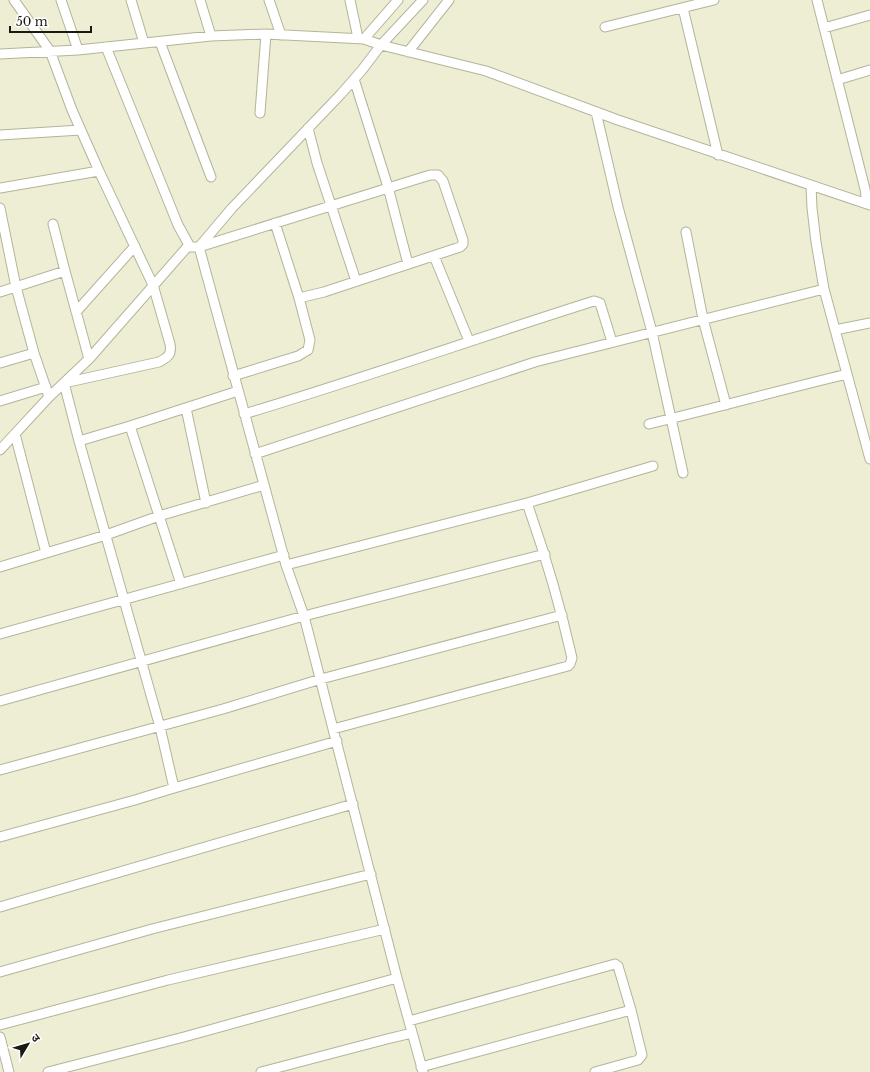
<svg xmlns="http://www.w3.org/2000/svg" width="870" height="1072" viewBox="0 0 870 1072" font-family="'Libre Baskerville','Noto Sans Devanagari',serif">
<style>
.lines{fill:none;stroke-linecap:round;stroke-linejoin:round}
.minor-casing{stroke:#b4b49b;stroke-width:11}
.minor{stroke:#fff;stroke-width:9}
</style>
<rect width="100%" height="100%" fill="#eeeed4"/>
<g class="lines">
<g class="minor-casing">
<path id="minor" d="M14 0 50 51 72 110 99 171 153 285 170 344C172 355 168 357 159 362L64 383 79 441 160 727 174 788
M61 0 78 50
M131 0 144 43
M200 0 211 36
M269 0 281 35
M350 0 358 38
M817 0 865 189 867 204
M683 8 718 155
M605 27 714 0
M824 28 870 15
M364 39 398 0
M160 42 211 177
M106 47 178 225 189 245 191 247H199L430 175H438L443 181 463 240V244L460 247 324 292 299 298 310 340 308 350 298 356 233 376
M408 52 449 0
M0 54 78 50 211 36 266 34 364 39 381 45 486 71 618 120 870 205
M354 79 388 187 408 264
M837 80 870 70
M596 112 618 207 652 332 683 473
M260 113 266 34
M308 128 317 163 356 281
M0 135 81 130
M811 186 812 208 816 242 824 289 870 459
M0 188 99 171
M0 208 16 287 34 353 49 397
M275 223 299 298
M53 224 65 271
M686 232 703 319 726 405
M199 247 286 565 304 616 397 978 423 1072
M199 247 232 208 341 94 362 70 381 45 423 0
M434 256 469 341
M0 292 65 271 89 359
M76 312 135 246
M835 330 870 323
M0 363 34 353
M0 401 46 387
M186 408 206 503
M244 414C361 379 477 338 594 301L600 303 612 342
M649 424C715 408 781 390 847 374
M130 426 181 584
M15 434 46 553
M79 441 130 426 238 391
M0 450 49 397 89 359 189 245
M255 454 535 362 824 289
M527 503 653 466
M286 565 527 503C545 554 560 605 572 658L570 664 568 666 333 729
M0 567 106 535 159 516 264 485
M0 634 284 555
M0 701 304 616 545 554
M0 770 223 709 321 679 562 615
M0 837 135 800 174 788 337 741
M0 907 353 804
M0 972 152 929 371 874
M409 1021 615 964 618 966 631 1010 642 1055 638 1060 595 1072
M0 1025 168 980 385 929
M0 1037 9 1072
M421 1067 631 1010
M48 1072 184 1037 397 978
M261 1072 387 1039 412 1033"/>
</g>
<use href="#minor" class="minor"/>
</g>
<g transform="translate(28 1044) rotate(52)" stroke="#ffffff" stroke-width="3" paint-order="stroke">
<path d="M0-3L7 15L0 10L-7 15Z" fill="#1a1a11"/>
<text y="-6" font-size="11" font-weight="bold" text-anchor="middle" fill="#1a1a11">उ</text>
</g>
<path d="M10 26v6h81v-6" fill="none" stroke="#1a1a11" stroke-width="2"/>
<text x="16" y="26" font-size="12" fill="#1a1a11" stroke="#ffffff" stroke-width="3" paint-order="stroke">50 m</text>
</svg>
